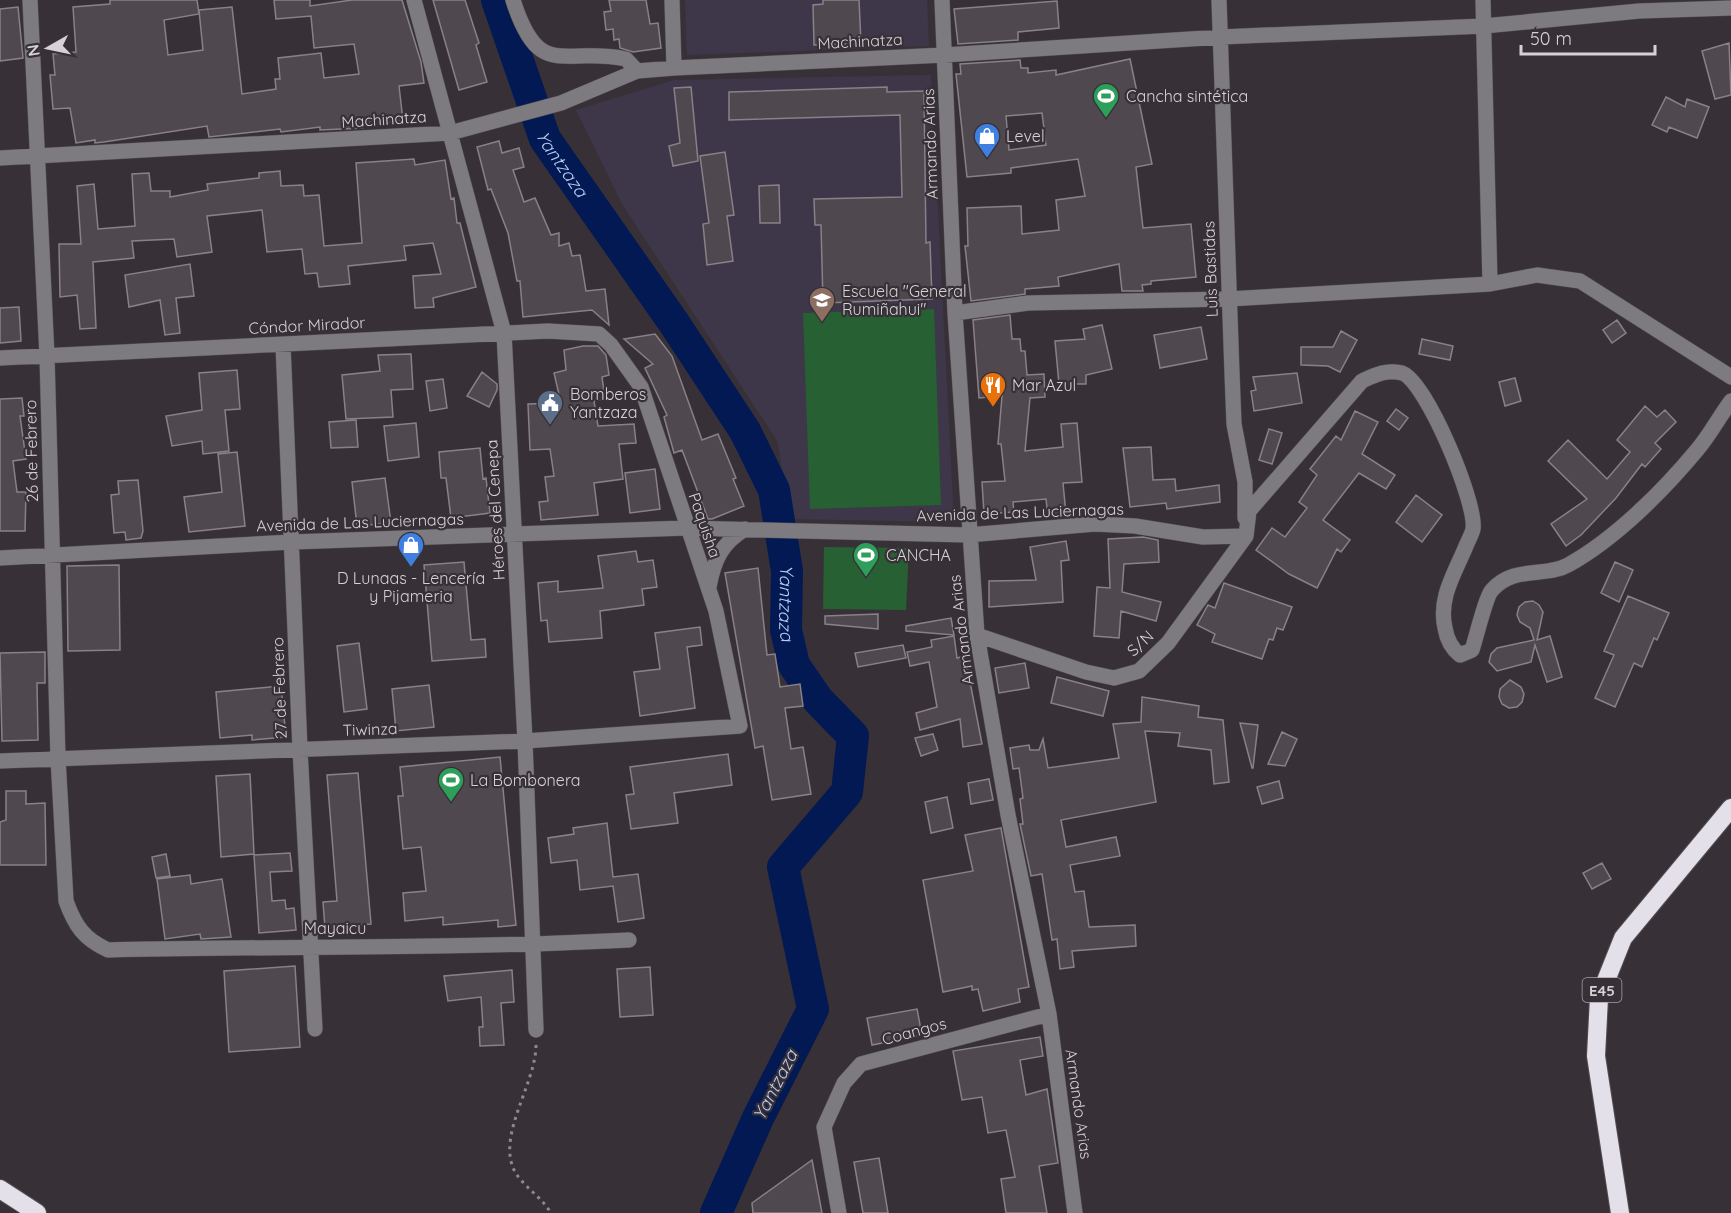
<svg xmlns="http://www.w3.org/2000/svg" width="1731" height="1213" viewBox="0 0 1731 1213" font-family="Quicksand,sans-serif">
<style>
.education{fill:#3d3749}
.green{fill:#266033}
.lines{fill:none;stroke-linecap:round;stroke-linejoin:round}
.river{stroke:#021953;stroke-width:32}
.building{fill:#4f484e;stroke:#898188;stroke-width:1.5;fill-rule:evenodd}
.minor-casing{stroke:#534e53;stroke-width:16}
.highway-casing{stroke:#534e53;stroke-width:20}
.path{stroke:#8d888d;stroke-width:3;stroke-dasharray:3 4.5;stroke-linecap:butt}
.minor{stroke:#7d7b7f;stroke-width:15}
.highway{stroke:#e4e0ea;stroke-width:18}
.labels{text-anchor:middle;dominant-baseline:central;stroke-width:4.5;stroke-linejoin:round;paint-order:stroke}
.shield{fill:#373137;stroke:#a6a1a6;stroke-width:1.5}
.shield-label{font-size:15px;font-weight:bold;fill:#d5d1d5}
.street-label{font-size:16px;fill:#d5d1d5;stroke:#373137}
.poi-label{font-size:16px;fill:#d5d1d5;stroke:#373137;text-anchor:start}
.water-label{font-size:18px;font-style:italic;fill:#bacdf2;stroke:#373137}
</style>
<rect width="100%" height="100%" fill="#373137"/>
<path class="education" d="M685 0H927L929 46 687 55Z
M931 75 954 522 788 519 778 442 622 204 576 110 674 80Z"/>
<path class="green" d="M934 309 941 505 810 509 803 313Z
M824 547 909 548 906 610 823 609Z"/>
<g class="lines">
<path class="river" id="s1" d="M497 0 545 139 674 323 745 431 774 490 787 571 786 630 794 665 818 700 853 736 847 792 783 867 813 1009 758 1118 716 1213"/>
</g>
<path class="building" d="M110 0H197L199 14 164 20 168 55 203 50 199 10 232 7 242 94 276 89 275 79H280L278 58 321 53 324 78 359 74 354 44 314 48 311 16 276 19 274 0H310V6L352 0H402L421 62 424 83 399 86 403 121 363 125V128L320 130V127L281 132 280 129 209 137 207 126 104 142 95 143V140L76 143 70 108 53 109 50 75H55L53 54 76 52 73 7 110 4Z
M433 0H465L479 43 476 45 487 82 459 90Z
M609 0H646L650 24 658 23 661 48 633 52 620 48 619 39 614 40 613 29 606 30 604 12 611 11Z
M823 0H859L861 44 814 45 813 5 823 4Z
M1057 1 1059 28 1018 32V40L958 44 954 9Z
M18 7 23 58 0 61V9Z
M1729 43 1731 95 1715 99 1702 51Z
M1130 59 1152 164 1136 167 1143 228 1191 224 1196 277 1151 281V284L1142 285 1143 291H1122L1119 264 1058 277 1059 286 1025 289V294L971 301 965 246H968L967 208 1021 206 1022 234 1059 230 1056 200 1085 196 1078 159 1011 168V173L967 177 956 74H961L960 64 1020 60 1021 68H1028V73L1056 70V75ZM1042 113 1046 145 1009 150 1006 116Z
M691 87 698 161 673 166 669 146 680 143 674 88Z
M887 87V92L924 91 926 243 930 242 932 299 823 303 821 225H815L814 199 902 197 900 115 729 120V92Z
M1666 97 1685 107 1687 99 1709 107 1697 138 1669 127 1667 132 1652 125Z
M499 141 502 153 519 148 524 167 513 170 524 202 535 198 551 235 559 233V246L569 243 572 256 580 255 586 291 605 289 609 325 592 310 523 317 520 281H517L508 233 491 189 488 190 477 147Z
M725 152 734 215 727 216 733 261 707 265 703 224 709 223 700 156Z
M414 159 415 165 445 160 451 199 454 198 457 223H460L476 287 433 298 434 307 415 308 413 276 441 274 433 243 404 246 406 260 348 266 350 284 319 287 317 273 305 274 302 249 267 252 262 210 207 216 212 252 177 257 174 239 132 241 134 258 93 262 96 328 80 329 77 295 60 297 59 244H81L77 186 94 184 98 229 135 226 132 174 149 173 151 191H170V197L208 190 207 184 259 178V173L280 171 281 186 303 185 304 196 319 195 324 246 362 243 356 163Z
M779 185 780 223H760L759 186Z
M190 264 194 296 176 298 180 333 165 335 160 300 129 307 125 275Z
M19 307 21 341 0 343V308Z
M1010 315 1012 339H1020L1021 351H1025L1027 375 1044 374 1045 397 1030 398 1025 451 1063 447 1061 424 1077 423 1082 482 1063 483 1066 514 1048 516 1046 499 1013 502 1014 512 984 514 982 482 1005 481 1001 444H998L1002 396 979 398 973 320Z
M1617 320 1626 333 1612 343 1603 330Z
M1102 325 1112 369 1086 375V384H1059L1055 341 1085 339 1083 329Z
M1201 327 1207 359 1160 368 1154 335Z
M1341 331 1357 340 1340 372 1328 366 1301 365V347H1333Z
M655 334 672 356 702 440 718 434 736 478 733 479 744 506 712 519H708L682 450 674 453 664 417 667 415 645 368 653 364 624 339Z
M1422 339 1453 346 1450 360 1419 354Z
M583 346H598L606 355 609 375 602 377 605 399 594 401 598 426 634 424 636 443 619 444 623 479 594 483 598 515 541 520 539 502 548 501 545 477 554 476 550 449 530 450 528 404 561 403 554 373 566 370 564 350Z
M411 354 413 389 391 390 393 417 346 419 342 375 380 371 378 355Z
M237 370 240 409 225 410 229 451 203 454 202 441 172 446 166 416 202 410 199 373Z
M482 372 497 384V390L489 407 467 396Z
M1297 373 1302 403 1254 411 1251 391 1256 390 1253 377Z
M1515 378 1521 401 1505 406 1499 382Z
M443 379 447 408 430 411 426 381Z
M22 398 24 416H20L26 459 13 461 17 492H26L25 531H0V399Z
M1645 406 1657 417 1665 410 1676 422 1655 443 1661 449 1645 467 1642 464 1616 498 1581 535 1566 546 1551 524 1587 499 1548 461 1568 440 1607 479 1630 452 1617 440Z
M1396 409 1408 418 1399 430 1387 421Z
M1355 411 1378 422 1362 454 1395 475 1386 489 1359 473 1323 520 1350 540 1341 552 1337 549 1317 588 1289 574 1256 550 1272 528 1285 537 1307 508 1299 502 1317 475 1310 469 1336 436 1341 440Z
M356 420 358 447 331 448 329 422Z
M416 423 419 457 388 461 384 426Z
M1269 429 1282 433 1272 464 1259 460Z
M1151 447 1153 480 1175 479 1176 491 1219 485 1220 502 1167 509 1166 503 1130 507 1123 448Z
M480 448 483 479 486 478 490 513 451 518 446 478H441L439 452Z
M237 452 245 526 189 532 184 497 222 492 218 454Z
M655 469 660 509 630 513 625 473Z
M385 478 391 523 357 526 352 482Z
M138 480 143 531 141 538 126 540 125 532 114 533 111 495 119 494 118 481Z
M1416 495 1442 515 1422 542 1396 522Z
M1143 537 1158 540 1159 562 1124 564 1122 592 1161 602 1156 621 1121 611 1119 638 1094 636 1097 587 1110 588 1108 539Z
M1066 541 1069 560 1061 561 1063 602 989 607V581L1036 580 1030 547Z
M636 551 638 562 653 560 657 587 642 589 644 605 600 611 602 638 549 642 547 620 541 621 538 583 558 581V592L603 588 598 556Z
M464 562 471 640 485 639 486 657 432 661 424 565Z
M1615 562 1633 570 1619 602 1601 593Z
M119 565 120 650 68 651 67 566Z
M758 568 767 655 775 654 780 687 800 684 803 706 785 708 791 749 803 747 811 794 772 800 763 746 755 748 725 573Z
M1224 583 1292 607 1283 630 1277 628 1273 640 1269 639 1262 659 1212 642 1215 634 1197 625 1208 605 1215 608Z
M1628 596 1669 613 1657 640 1654 638 1642 667 1634 663 1615 707 1595 698 1614 655 1604 651Z
M1533 601 1539 605 1543 612 1537 640 1550 636 1562 677 1547 682 1535 645 1531 662 1497 671 1489 662 1491 654 1497 648 1534 640 1530 628 1520 622 1517 615 1519 607 1525 602Z
M878 614V629L825 624V616Z
M951 618 954 635 906 631V626Z
M700 627 702 645 687 647 695 708 640 716 634 672 660 669 655 633Z
M954 636 957 658 965 656 982 744 963 747 960 719 920 730 916 713 937 707 929 662 910 666 907 652 932 647 931 640Z
M359 643 367 709 344 712 337 646Z
M903 645 906 658 858 667 855 653Z
M45 652V683H37L38 740 2 741 0 653Z
M1025 663 1029 688 999 693 995 668Z
M1057 677 1109 691 1103 716 1051 703Z
M1510 680 1521 687 1524 694 1522 702 1517 707 1509 708 1502 704 1499 697 1500 689Z
M429 685 434 727 396 731 392 689Z
M281 686 286 737 252 740V735L220 738 216 692Z
M1142 697 1199 706 1198 717 1223 720 1229 782 1214 784 1211 750 1178 746 1180 733 1145 731 1156 802 1061 820 1066 847 1116 837 1120 856 1070 865 1075 892 1084 891 1089 927 1135 925 1136 946 1072 951 1074 967 1060 969 1057 939 1052 940 1042 874 1031 876 1020 824H1023L1020 799 1023 798 1019 768 1013 769 1010 748 1029 745 1030 750H1039L1043 739 1048 768 1119 758 1113 724 1141 722Z
M1240 723 1258 725 1253 768H1252Z
M1282 732 1297 739 1285 766 1268 764Z
M933 734 938 750 921 756 915 738Z
M728 754 732 785 674 793 678 823 631 829 626 795 634 794 630 767Z
M500 757 516 925 498 927V920L443 925V917L405 921 403 893 426 891 421 847 403 849 398 796H403L400 767Z
M358 773 371 924 325 928 323 902 337 901 327 775Z
M250 774 254 854 221 857 216 776Z
M989 779 993 800 971 804 968 783Z
M1279 781 1283 798 1262 804 1257 787Z
M6 791H26V804L45 803 46 865H0V822L6 820Z
M947 797 953 828 931 833 925 802Z
M607 823 613 877 638 874 644 918 618 922 613 886 580 890 577 860 551 863 548 838 574 834 573 828Z
M1001 828 1029 987 1018 989 1020 1002 983 1011 978 989 972 990V986L943 992 923 880 973 871 965 835Z
M290 853 292 871 270 872 272 901 285 900 286 909 294 908 296 930 259 933 254 855Z
M166 854 170 876 156 878 152 857Z
M1602 863 1611 879 1592 889 1583 873Z
M190 875 191 884 222 879 231 937 201 939 200 934 165 939 157 879Z
M295 966 300 1047 229 1052 224 971Z
M650 967 653 1015 620 1017 617 969Z
M512 970 514 1002 501 1003 504 1045 480 1046 479 1027H483L481 997 448 1001 444 976Z
M917 1009 922 1035 872 1045 867 1018Z
M1040 1037 1043 1056 1020 1060 1026 1095 1047 1089 1058 1163 1039 1166 1047 1213H1006L1001 1179 1015 1177 1006 1130 988 1133 982 1097 962 1100 953 1051Z
M879 1158 888 1213H863L854 1162Z
M812 1160 822 1213H753L752 1203Z"/>
<g class="lines">
<g class="minor-casing">
<path id="minor" d="M30 0 47 356 58 758 66 901C75 926 84 939 108 950 282 946 456 949 629 940
M414 0 504 333 525 741 536 1030
M513 0C539 82 563 46 626 59L637 71
M672 0 674 68
M942 0 955 313 977 635 1008 815 1049 1014 1075 1213
M1219 0 1232 373 1234 424 1245 482V518
M1483 0 1490 284
M0 158 450 133 561 103 637 71 674 68 944 55 1221 37 1484 26 1639 11 1731 8
M955 313 1028 303 1228 299 1490 284 1537 275 1580 281 1731 377
M283 345 300 749 315 1029
M0 358 548 331 599 334 611 345 641 387 716 611 740 726 525 741 0 761
M0 558 292 542 686 528 968 535 1095 524 1135 526 1203 537 1246 536
M709 587C714 560 721 544 745 529
M977 635 1086 672 1114 678 1139 671 1168 643 1246 536 1249 511 1362 381C1375 375 1387 369 1402 373 1426 381 1477 503 1473 529 1472 534 1468 541 1466 546 1455 573 1438 598 1445 628 1447 640 1451 648 1460 655L1472 650C1476 638 1486 596 1492 590 1514 565 1545 578 1568 565 1615 539 1663 491 1697 450 1710 435 1719 417 1731 401
M839 1213 824 1127 844 1083 861 1064 1049 1014"/>
</g>
<g class="highway-casing">
<path id="highway" d="M0 1189 37 1213
M1620 1213 1596 1056 1599 998 1623 938 1731 808"/>
</g>
<path class="path" d="M536 1045C536 1085 493 1140 517 1175 527 1189 542 1198 551 1213"/>
<use href="#minor" class="minor"/>
<use href="#highway" class="highway"/>
</g>
<defs>
<g id="stadium-pin" transform="scale(1.35)"><path d="M0 17L-7.5 6A9.5 9.5 0 1 1 7.5 6Z" fill="#2e9e5b" stroke="#373137"/><path d="M0-5a6.5 5 0 1 0 0 10a6.5 5 0 1 0 0-10ZM-3.5-1.8h7v3.6h-7Z" fill="#fff"/></g>
<g id="shop-pin" transform="scale(1.35)"><path d="M0 17L-7.5 6A9.5 9.5 0 1 1 7.5 6Z" fill="#3f7fe0" stroke="#373137"/><path d="M-5-2.5h2.3a2.7 3.5 0 0 1 5.4 0H5L5.5 6h-11ZM-1.5-2.5h3a1.5 2.3 0 0 0-3 0Z" fill="#fff"/></g>
<g id="school-pin" transform="scale(1.35)"><path d="M0 17L-7.5 6A9.5 9.5 0 1 1 7.5 6Z" fill="#8d6e63" stroke="#373137"/><path d="M0-5L7-2L0 1L-7-2ZM-4 1L0 2.5L4 1V4Q0 6-4 4Z" fill="#fff"/></g>
<g id="restaurant-pin" transform="scale(1.35)"><path d="M0 17L-7.5 6A9.5 9.5 0 1 1 7.5 6Z" fill="#e8710a" stroke="#373137"/><path d="M-5-6h1v4h1v-4h1v4h1v-4h1v5L-1.5 .5V6h-2V.5L-5-1ZM5-6V6H3V1.5H1.5Q1.5-4 5-6Z" fill="#fff"/></g>
<g id="civic-pin" transform="scale(1.35)"><path d="M0 17L-7.5 6A9.5 9.5 0 1 1 7.5 6Z" fill="#5c6f8a" stroke="#373137"/><path d="M-.6-6.5H3V-4.5H.6V-3L4-1V1h2V6H-6V1h2V-1L-.6-3ZM-1.2 2.5V6h2.4V2.5Z" fill="#fff"/></g>
</defs>
<g fill-rule="evenodd">
<use href="#stadium-pin" x="1106" y="96"/>
<use href="#shop-pin" x="987" y="136"/>
<use href="#school-pin" x="822" y="300"/>
<use href="#restaurant-pin" x="993" y="385"/>
<use href="#civic-pin" x="550" y="403"/>
<use href="#shop-pin" x="411" y="545"/>
<use href="#stadium-pin" x="866" y="555"/>
<use href="#stadium-pin" x="451" y="780"/>
</g>
<g class="labels">
<rect class="shield" x="1582.5" y="978" width="39" height="24" rx="4.5"/>
<g class="shield-label">
<text x="1602" y="990">E45</text>
</g>
<g class="street-label">
<text transform="translate(860 41) rotate(-3)">Machinatza</text>
<text transform="translate(384 119) rotate(-4)">Machinatza</text>
<text transform="translate(930 144) rotate(-92)">Armando Arias</text>
<text transform="translate(1210 269) rotate(-92)">Luis Bastidas</text>
<text transform="translate(307 325) rotate(-3)">Cóndor Mirador</text>
<text transform="translate(31 451) rotate(-91)">26 de Febrero</text>
<text transform="translate(495 510) rotate(-93)">Héroes del Cenepa</text>
<text transform="translate(1020 512) rotate(-2)">Avenida de Las Luciernagas</text>
<text transform="translate(360 522) rotate(-2)">Avenida de Las Luciernagas</text>
<text transform="translate(705 525) rotate(71)">Paquisha</text>
<text transform="translate(961 630) rotate(-97)">Armando Arias</text>
<text transform="translate(1140 643) rotate(-43)">S/N</text>
<text transform="translate(279 688) rotate(-92)">27 de Febrero</text>
<text transform="translate(370 729) rotate(-2)">Tiwinza</text>
<text x="335" y="928">Mayaicu</text>
<text transform="translate(914 1031) rotate(-15)">Coangos</text>
<text transform="translate(1079 1104) rotate(82)">Armando Arias</text>
</g>
<g class="poi-label">
<text x="1126" y="96">Cancha sintética</text>
<text x="1006" y="136">Level</text>
<text x="842" y="291">Escuela "General<tspan x="842" dy="18">Rumiñahui"</tspan></text>
<text x="1012" y="385">Mar Azul</text>
<text x="570" y="394">Bomberos<tspan x="570" dy="18">Yantzaza</tspan></text>
<text x="886" y="555">CANCHA</text>
<text x="411" y="578" text-anchor="middle">D Lunaas - Lencería<tspan x="411" dy="18">y Pijameria</tspan></text>
<text x="470" y="780">La Bombonera</text>
</g>
<g class="water-label">
<text stroke="none"><textPath href="#s1" startOffset="177">Yantzaza</textPath></text>
<text stroke="none"><textPath href="#s1" startOffset="681">Yantzaza</textPath></text>
<text transform="translate(775 1085) rotate(-63)">Yantzaza</text>
</g>
</g>
<g transform="translate(48 48) rotate(261)" stroke="#373137" stroke-width="4.5" paint-order="stroke">
<path d="M0-4.5L10 22L0 15L-10 22Z" fill="#d5d1d5"/>
<text y="-9" font-size="16" font-weight="bold" text-anchor="middle" fill="#d5d1d5">N</text>
</g>
<path d="M1521 45v9h134v-9" fill="none" stroke="#d5d1d5" stroke-width="3"/>
<text x="1530" y="45" font-size="18" fill="#d5d1d5" stroke="#373137" stroke-width="4.5" paint-order="stroke">50 m</text>
</svg>
